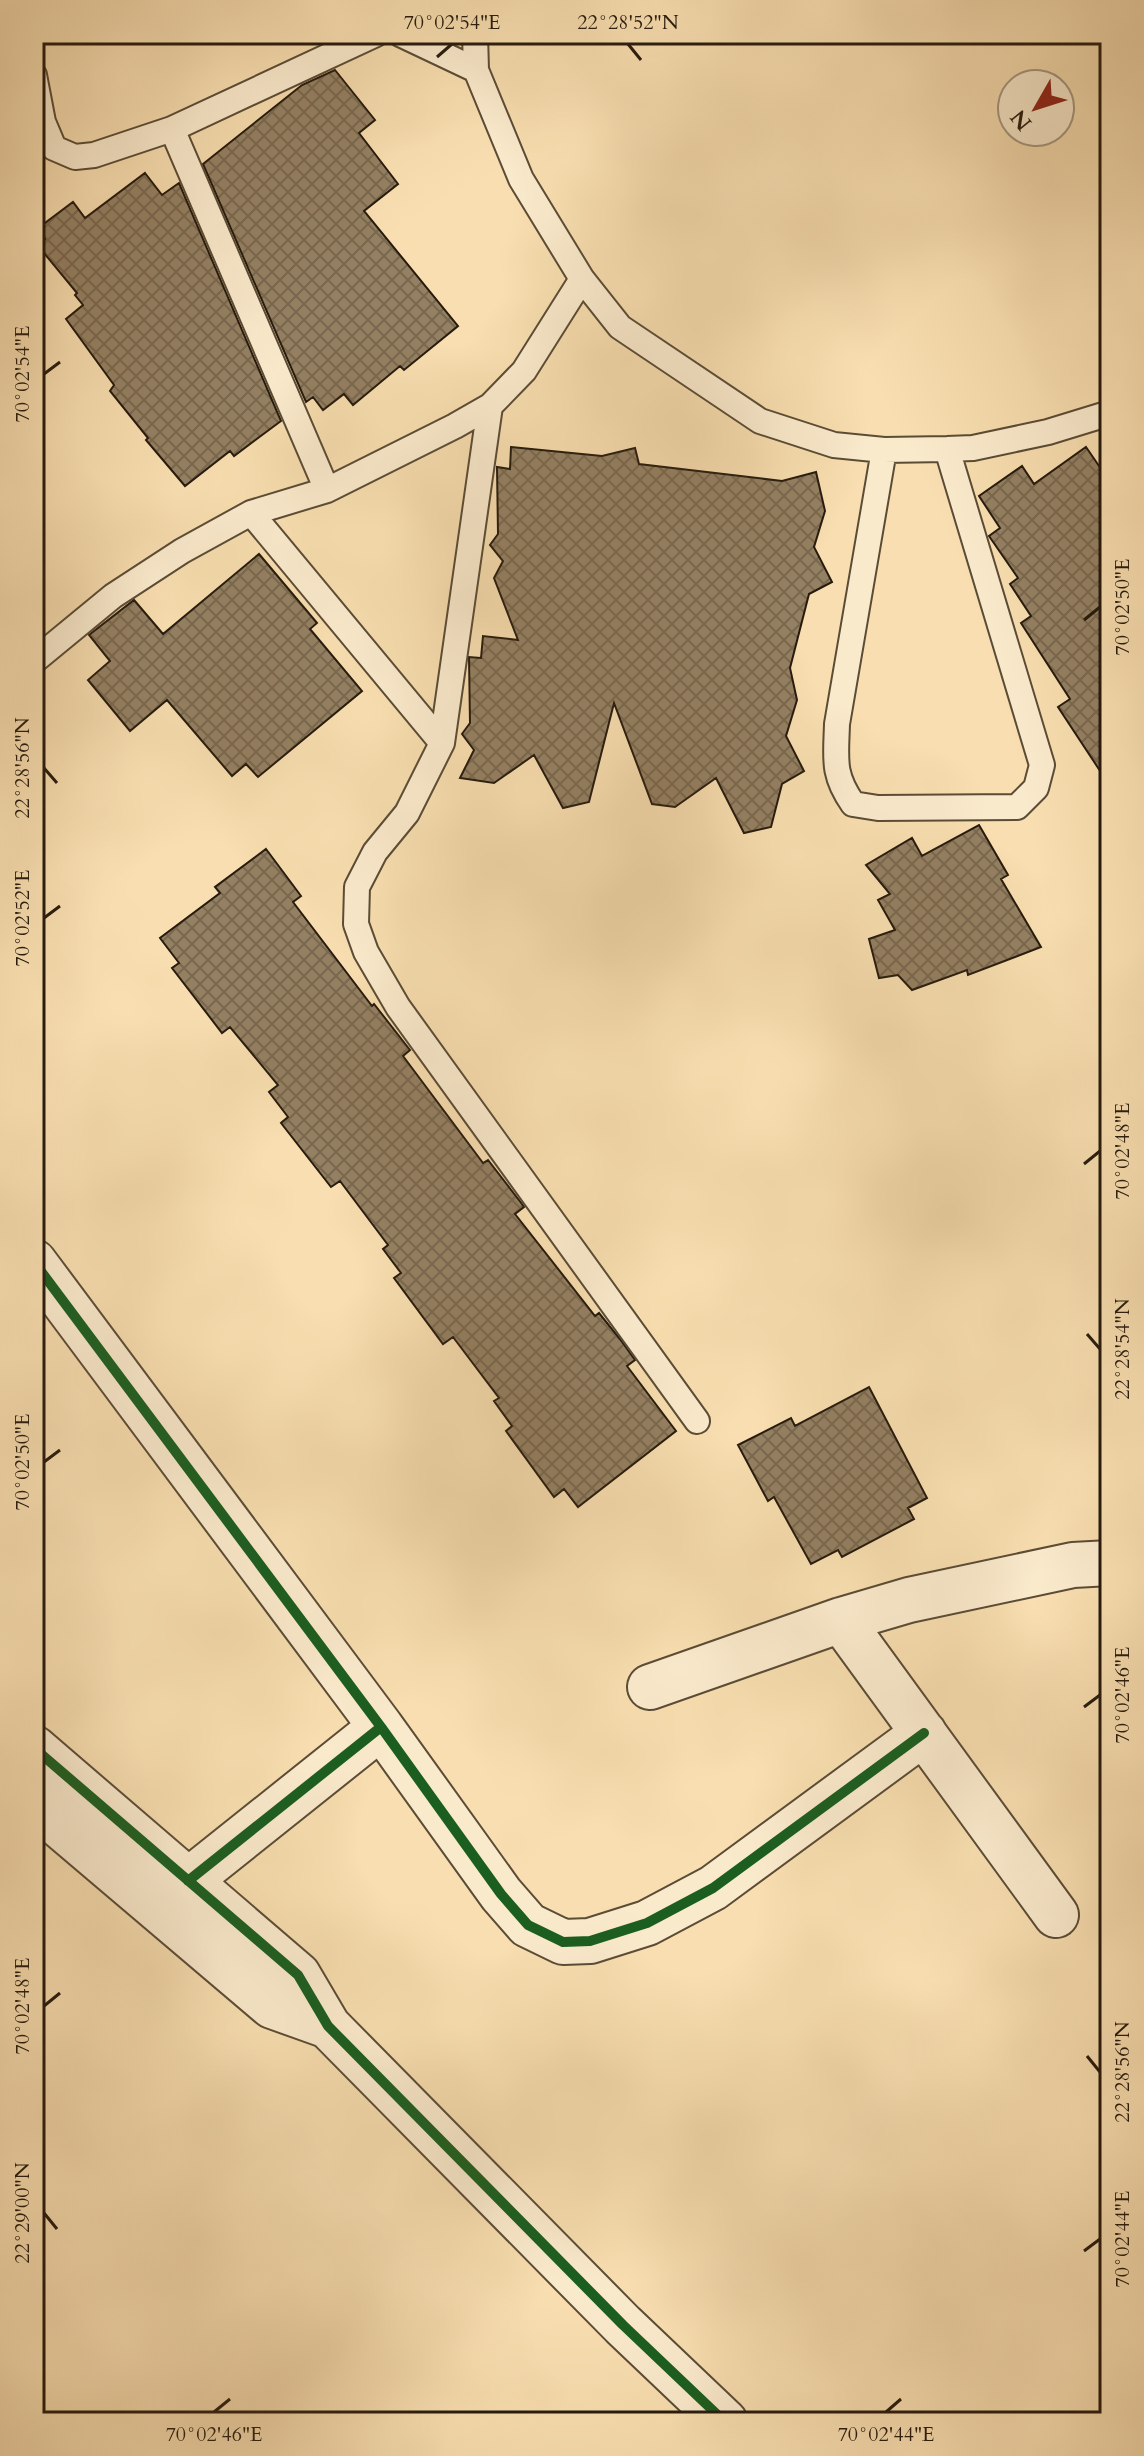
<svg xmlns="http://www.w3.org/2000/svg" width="1144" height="2456" viewBox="0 0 1144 2456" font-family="Cardo,serif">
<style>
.building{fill:url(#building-cross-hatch);stroke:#271b0e;stroke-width:2}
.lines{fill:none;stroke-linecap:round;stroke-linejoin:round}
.service-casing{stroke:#5b4c36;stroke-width:28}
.minor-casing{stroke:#5b4c36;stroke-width:48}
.service{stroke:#faeacc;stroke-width:24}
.minor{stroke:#faeacc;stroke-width:44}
.cycleway-casing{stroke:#faeacc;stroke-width:15}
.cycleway{stroke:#1b5e20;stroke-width:10}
.ticks{fill:none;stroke:#271b0e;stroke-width:3}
.neatline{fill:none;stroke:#271b0e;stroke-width:3}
.ticks-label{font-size:20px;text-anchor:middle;fill:#271b0e}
</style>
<defs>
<pattern id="building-cross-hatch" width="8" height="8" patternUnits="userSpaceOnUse" patternTransform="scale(2)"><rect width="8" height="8" fill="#948062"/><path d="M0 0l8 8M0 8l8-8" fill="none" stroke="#79684f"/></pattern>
</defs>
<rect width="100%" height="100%" fill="#f8deb0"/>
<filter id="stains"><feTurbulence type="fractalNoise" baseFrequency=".0025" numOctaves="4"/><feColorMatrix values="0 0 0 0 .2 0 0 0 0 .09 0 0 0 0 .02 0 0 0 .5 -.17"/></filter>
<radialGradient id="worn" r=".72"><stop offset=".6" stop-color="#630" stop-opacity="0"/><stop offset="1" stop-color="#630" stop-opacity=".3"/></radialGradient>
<path class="building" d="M335 70 375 120 359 133 398 184 364 211 458 326 404 370 400 366 353 405 344 394 323 410 313 397 306 402 203 164 302 85Z
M145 173 162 195 179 183 281 421 234 456 230 451 185 486 146 440 148 438 110 391 114 385 66 319 83 305 75 295 77 293 39 247 45 239 37 229 73 202 85 218Z
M511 447 602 456 635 448 639 464 782 481 816 472 825 511 814 547 832 582 809 594 790 668 797 700 786 736 804 771 782 784 771 827 744 833 716 778 675 807 652 804 614 703 589 802 563 808 534 755 494 783 460 778 474 750 462 734 470 723 469 657 481 658 483 636 518 640 494 578 503 561 490 545 498 534 497 467 510 469Z
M1086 447 1110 482V786L1058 707 1070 699 1021 623 1031 616 1010 584 1018 578 989 536 1000 528 979 496 1022 466 1034 484Z
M259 554 317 623 310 629 362 691 258 777 246 764 232 776 167 700 130 731 88 680 110 661 89 635 134 600 163 634Z
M979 825 1008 875 1001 879 1041 947 968 975 967 970 912 990 898 975 879 978 869 939 895 930 878 900 890 894 866 865 912 838 922 856Z
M266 849 301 896 293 902 372 1006 374 1004 410 1050 403 1056 483 1163 488 1160 522 1204 524 1207 515 1214 595 1316 599 1313 620 1339 635 1360 627 1366 676 1431 578 1507 564 1489 554 1497 506 1431 512 1426 494 1401 499 1398 453 1337 443 1344 394 1278 401 1273 383 1249 388 1245 340 1181 331 1187 281 1123 288 1117 269 1092 278 1085 230 1027 222 1033 172 968 179 963 160 938 220 893 215 887Z
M869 1387 927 1498 908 1508 914 1519 842 1557 838 1550 811 1564 774 1497 768 1501 738 1445 791 1418 795 1426Z"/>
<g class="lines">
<g class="service-casing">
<path id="service" d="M400 34 476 70
M475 34 476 70 521 179 582 279 620 327 760 421 834 445 884 450 947 449 973 448 1048 432 1110 413
M34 75 43 122 54 148 75 157 94 155 172 129 376 34
M172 129 327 490
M490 406 442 743 407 813 375 852 357 887 356 924 366 952 398 1007 697 1421
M884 450 837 724C836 759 832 774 853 804L878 808 1017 807 1036 788 1042 765 947 449
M251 513 442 743
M34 661 113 596 182 551 251 513 327 490 455 426 490 406 524 371 582 279"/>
</g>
<g class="minor-casing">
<path id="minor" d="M34 1262 381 1727 188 1881
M841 1620 1056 1915
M650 1687 841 1620 909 1600 1073 1565 1110 1563
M381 1727 501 1894 528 1925 563 1942 590 1941 647 1923 713 1888 924 1733
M34 1748 298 1975 328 2026 623 2325 725 2422
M34 1804 272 2006 328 2026"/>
</g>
<use href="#service" class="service"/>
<use href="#minor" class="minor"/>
<g class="cycleway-casing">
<path id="cycleway" d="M34 1262 381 1727 188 1881
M381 1727 501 1894 528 1925 563 1942 590 1941 647 1923 713 1888 924 1733
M34 1748 298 1975 328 2026 623 2325 725 2422"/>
</g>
<use href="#cycleway" class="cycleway"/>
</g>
<path class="ticks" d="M628 44 641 60M437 57 452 44M44 374 60 362M1084 620 1100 607M44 768 57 783M44 918 60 906M1084 1164 1100 1151M1087 1334 1100 1349M44 1462 60 1450M1084 1707 1100 1695M44 2006 60 1993M1087 2056 1100 2072M44 2213 57 2229M1084 2251 1100 2239M214 2412 230 2399M886 2412 901 2399"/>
<rect width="1144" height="2456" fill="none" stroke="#f8deb0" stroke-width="88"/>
<g transform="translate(1036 108) rotate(231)"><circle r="38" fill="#faeacc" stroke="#a69780" stroke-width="2"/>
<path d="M0-6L14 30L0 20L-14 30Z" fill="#8f2418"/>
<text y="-12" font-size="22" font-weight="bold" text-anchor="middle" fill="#271b0e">N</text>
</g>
<rect x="44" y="44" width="1056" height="2368" class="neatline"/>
<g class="ticks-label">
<text x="452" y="29">70°02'54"E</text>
<text x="628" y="29">22°28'52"N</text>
<text transform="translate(22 374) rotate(-90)" y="7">70°02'54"E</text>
<text transform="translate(1122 607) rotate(-90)" y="7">70°02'50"E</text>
<text transform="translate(22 768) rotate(-90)" y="7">22°28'56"N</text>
<text transform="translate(22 918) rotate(-90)" y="7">70°02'52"E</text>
<text transform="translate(1122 1151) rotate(-90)" y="7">70°02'48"E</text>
<text transform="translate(1122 1349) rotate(-90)" y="7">22°28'54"N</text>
<text transform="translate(22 1462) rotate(-90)" y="7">70°02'50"E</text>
<text transform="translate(1122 1695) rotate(-90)" y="7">70°02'46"E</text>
<text transform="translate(22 2006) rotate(-90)" y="7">70°02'48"E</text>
<text transform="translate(1122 2072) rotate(-90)" y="7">22°28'56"N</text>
<text transform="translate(22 2213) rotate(-90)" y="7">22°29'00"N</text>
<text transform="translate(1122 2239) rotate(-90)" y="7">70°02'44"E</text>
<text x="214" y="2441">70°02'46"E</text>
<text x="886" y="2441">70°02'44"E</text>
</g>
<rect width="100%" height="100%" filter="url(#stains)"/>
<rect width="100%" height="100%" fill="url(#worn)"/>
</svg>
